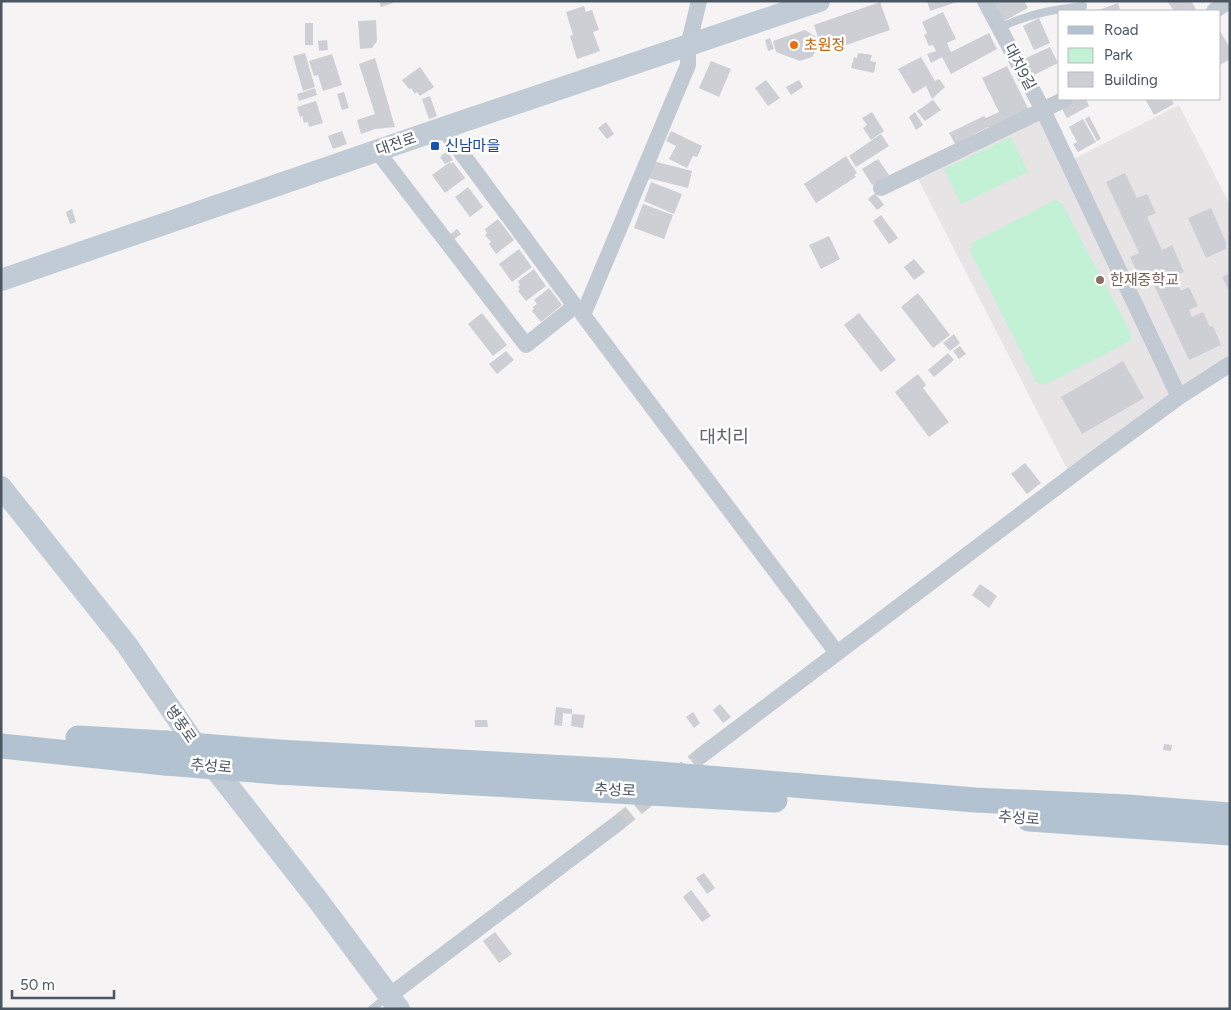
<svg xmlns="http://www.w3.org/2000/svg" width="1231" height="1010" viewBox="0 0 1231 1010" font-family="Figtree,'Noto Sans KR',sans-serif">
<style>
.education{fill:#e6e4e5}
.green{fill:#c3f1d5}
.building{fill:#cdcfd5}
.lines{fill:none;stroke-linecap:round;stroke-linejoin:round}
.street-tunnel{stroke:#caccce;stroke-width:16;stroke-dasharray:16 8;stroke-linecap:butt}
.lane{stroke:#c1cad2;stroke-width:8}
.street{stroke:#c1cad2;stroke-width:16}
.secondary{stroke:#c1cbd6;stroke-width:22}
.primary{stroke:#b3c2d1;stroke-width:25}
.primary-bridge{stroke:#b3c2d1;stroke-width:25}
.food-dot{fill:#e8710a;stroke:#fff;stroke-width:2}
.transit-dot{fill:#1a4fb4;stroke:#fff;stroke-width:2}
.education-dot{fill:#8d6e63;stroke:#fff;stroke-width:2}
.labels{text-anchor:middle;dominant-baseline:central;stroke-width:5;stroke-linejoin:round;paint-order:stroke}
.food-label{font-size:15px;fill:#c56008;stroke:#fff;text-anchor:start}
.street-label{font-size:15px;fill:#4a5661;stroke:#fff}
.transit-label{font-size:15px;fill:#164399;stroke:#fff;text-anchor:start}
.education-label{font-size:15px;fill:#785e54;stroke:#fff;text-anchor:start}
.quarter-label{font-size:18px;fill:#5f6368;stroke:#fff}
</style>
<rect width="100%" height="100%" fill="#f5f3f3"/>
<path class="education" d="M1179 105 1230 205V355L1067 469 917 177 1042 118 1064 164Z"/>
<path class="green" d="M1011 137 1028 172 961 204 944 169Z
M1055 200 1061 202 1131 333V341L1044 385 1036 382 970 251 972 243Z"/>
<path class="building" d="M379 1H396V2L381 7Z
M927 1H957V2L930 11Z
M994 1H1024L1028 8 1004 21Z
M1167 1H1191L1196 9 1193 11H1174Z
M880 2 890 30 823 53 814 25Z
M1118 3 1120 9 1115 11H1096Z
M584 6 586 12 592 10 599 30 593 32 600 51 577 59 570 36 573 35 566 12Z
M943 12 956 39 947 43 951 52 989 33 997 49 951 74 942 57 931 63 927 54 936 51 933 45 929 46 924 35 927 33 922 22Z
M1039 18 1050 43 1034 50 1023 26Z
M376 20 377 41 372 48 360 49 358 21Z
M305 23H313V45H305Z
M805 30 816 37 819 46 812 57 800 61 776 52 773 41Z
M1220 31 1230 48V59L1220 65Z
M770 38 774 49 768 51 765 40Z
M327 40 328 50 319 51 318 41Z
M1050 47 1058 63 1032 76 1024 59Z
M305 53 315 87 303 91 293 56Z
M858 53 872 55 870 61 876 62 874 73 851 68 854 57 857 58Z
M332 54 342 85 323 91 318 75 314 76 309 61Z
M921 57 935 81 939 79 945 87 932 99 926 86 913 94 898 69Z
M375 58 395 127 375 129 361 134 357 120 375 114 359 64Z
M711 61 731 69 719 97 699 88Z
M1007 66 1029 110 989 130 988 127 955 144 949 133 984 116 986 118 999 112 982 78Z
M420 67 434 87 420 96 417 92 415 94 411 88 409 89 402 80Z
M766 80 780 98 768 106 755 88Z
M799 80 803 87 791 95 786 87Z
M315 88 317 95 299 101 297 94Z
M344 92 349 108 342 110 337 94Z
M430 96 437 116 429 119 422 99Z
M1076 99H1086L1089 106 1067 118 1061 107Z
M1145 99H1171L1174 104 1154 115Z
M933 100 941 110 925 121 917 111Z
M316 101 323 123 309 127 308 122 304 123 302 116 300 117 297 107Z
M872 112 884 131 871 140 863 128 867 125 862 118Z
M915 112 923 125 916 130 909 117Z
M1089 116 1101 139 1097 141 1085 119Z
M1083 119 1096 142 1078 152 1073 144 1077 142 1069 127Z
M606 122 614 134 607 139 598 128Z
M342 131 347 144 333 149 328 136Z
M671 131 702 146 697 157 693 156 687 168 669 159 676 146 666 141Z
M881 134 889 146 856 167 849 156Z
M447 151 453 160 445 164 440 157Z
M846 156 857 173 854 175 856 177 816 203 804 184Z
M878 159 889 175 872 185 862 169Z
M653 161 692 171 688 188 648 178Z
M450 162 451 164 453 162 465 178 445 193 432 175Z
M1125 173 1137 198 1147 194 1156 213 1147 217 1162 250 1172 245 1184 272 1174 276 1181 291 1189 287 1198 306 1189 310 1192 317 1203 312 1210 327 1213 326 1221 345 1189 360 1147 270 1138 274 1130 257 1139 253 1106 182Z
M651 182 682 194 674 214 644 201Z
M468 187 483 207 470 217 455 197Z
M875 193 884 205 877 210 868 199Z
M643 204 673 215 664 239 634 228Z
M1211 208 1226 242V249L1206 258 1188 218Z
M72 209 76 222 70 224 66 212Z
M881 215 898 238 889 244 873 221Z
M498 219 514 240 496 254 489 244 491 242 485 235 487 233 485 229Z
M457 229 461 234 451 242 447 237Z
M829 236 840 259 821 269 809 245Z
M519 249 532 267 512 282 499 264Z
M914 259 925 272 914 280 904 267Z
M534 269 546 286 526 301 518 291 520 289 518 287 520 285 518 281Z
M1230 273V293L1222 277Z
M549 288 562 305 541 322 532 311 534 309 533 307 537 304 534 300Z
M918 293 950 335 933 348 901 307Z
M482 313 507 345 493 356 468 324Z
M859 313 896 360 881 372 844 325Z
M954 334 960 343 950 351 943 343Z
M960 346 966 354 959 359 953 351Z
M506 351 514 360 497 374 489 364Z
M948 353 954 360 934 377 928 370Z
M1123 361 1144 398 1082 434 1061 397Z
M918 374 926 385 923 388 949 422 929 437 895 392Z
M1025 463 1041 483 1027 494 1011 474Z
M980 584 997 596 989 608 972 595Z
M720 704 731 717 723 723 713 710Z
M556 707 572 709V714L563 713 562 726 554 725Z
M693 712 700 723 694 728 686 717Z
M572 714 585 715 583 728 571 726Z
M475 720H487L488 727H475Z
M1164 744 1172 745 1171 751 1163 750Z
M704 873 715 888 707 894 696 878Z
M691 890 711 916 702 922 683 897Z
M495 932 512 954 499 963 483 941Z"/>
<g class="lines">
<path class="street-tunnel" d="M618 823 702 755"/>
<path class="lane" d="M999 28C1029 14 1050 10 1083 6
M372 1009 388 996"/>
<path class="street" d="M699 1 688 46V65L583 315 837 653
M985 1 1043 110 1065 99
M1214 11 1229 1
M377 151 526 345 575 306 443 128
M881 188 1043 110 1179 397
M702 755 1090 462 1179 397 1230 364
M389 996 618 823"/>
<path class="secondary" d="M1 280 443 128 819 1
M1 487 127 645 190 737 317 899 399 1009"/>
<path class="primary" d="M78 738 165 743
M1 746 165 763
M278 752 623 771 975 800 1127 807 1230 815
M278 772 775 800
M1029 819 1230 833"/>
<path class="primary-bridge" d="M165 743 278 752
M165 763 278 772"/>
</g>
<circle class="food-dot" cx="794" cy="45" r="5"/>
<rect class="transit-dot" x="430" y="141" width="10" height="10" rx="2.5"/>
<circle class="education-dot" cx="1100" cy="280" r="5"/>
<g class="labels">
<g class="food-label">
<text x="804" y="45">초원정</text>
</g>
<g class="street-label">
<text transform="translate(1020 67) rotate(62)">대치9길</text>
<text transform="translate(396 144) rotate(-19)">대전로</text>
<text transform="translate(181 724) rotate(55)">병풍로</text>
<text transform="translate(211 766) rotate(5)">추성로</text>
<text transform="translate(615 790) rotate(3)">추성로</text>
<text transform="translate(1019 818) rotate(4)">추성로</text>
</g>
<g class="transit-label">
<text x="445" y="146">신남마을</text>
</g>
<g class="education-label">
<text x="1110" y="280">한재중학교</text>
</g>
<g class="quarter-label">
<text x="724" y="437">대치리</text>
</g>
</g>
<rect width="1231" height="1010" fill="none" stroke="#4a5661" stroke-width="5"/>
<rect x="1058" y="10" width="162" height="90" fill="#ffffff" stroke="#b7bbc0"/>
<rect x="1068" y="26" width="25" height="8" fill="#b3c2d1" stroke="#b7bbc0"/>
<text x="1104" y="35" font-size="15" fill="#4a5661">Road</text>
<rect x="1068" y="48" width="25" height="15" fill="#c3f1d5" stroke="#b7bbc0"/>
<text x="1104" y="60" font-size="15" fill="#4a5661">Park</text>
<rect x="1068" y="72" width="25" height="15" fill="#cdcfd5" stroke="#b7bbc0"/>
<text x="1104" y="85" font-size="15" fill="#4a5661">Building</text>
<path d="M12 990v8h102v-8" fill="none" stroke="#4a5661" stroke-width="2.5"/>
<text x="20" y="990" font-size="15" fill="#4a5661" stroke="#ffffff" stroke-width="4" paint-order="stroke">50 m</text>
</svg>
